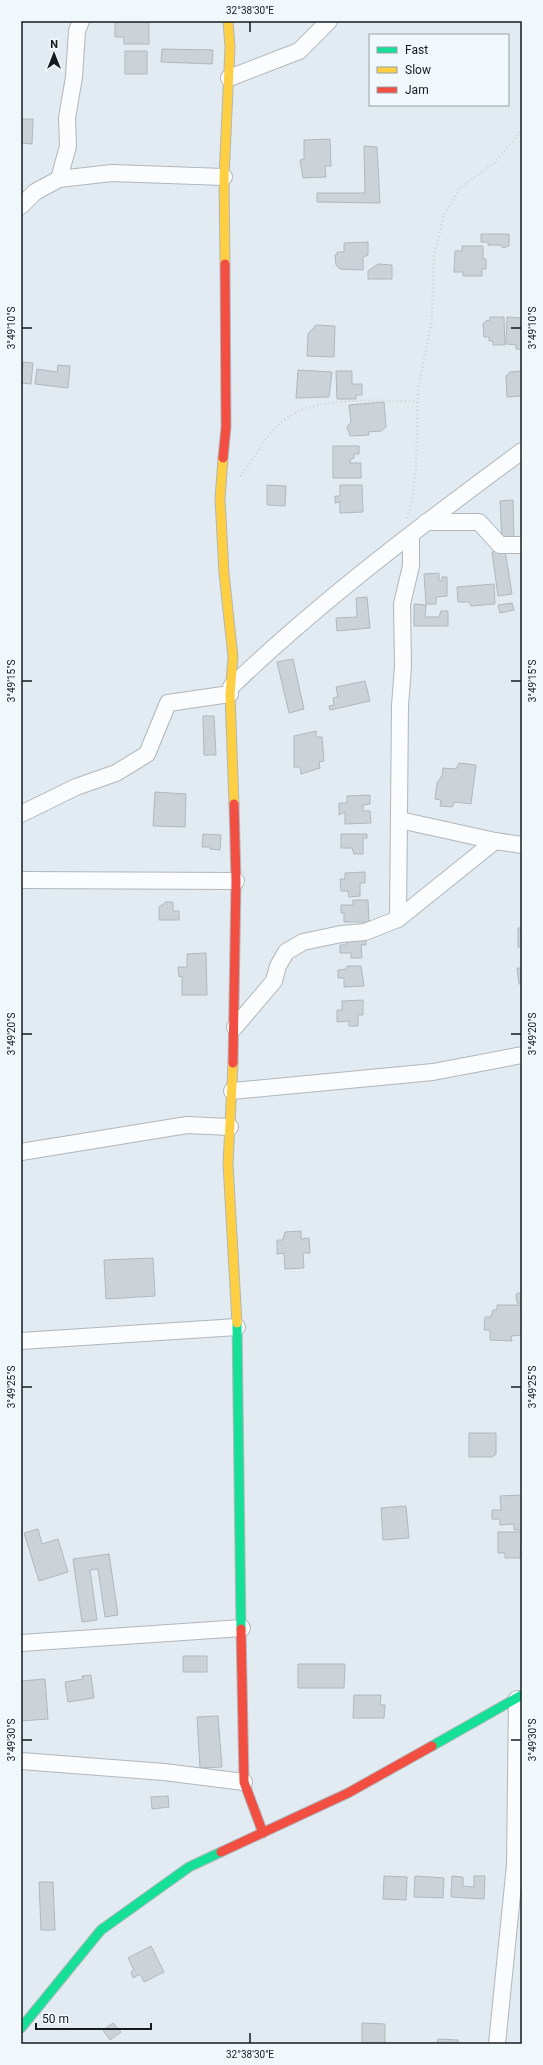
<svg xmlns="http://www.w3.org/2000/svg" width="543" height="2065" viewBox="0 0 543 2065" font-family="Roboto,sans-serif">
<style>
.building{fill:#cbd3d8;stroke:#b1b8bd}
.lines{fill:none;stroke-linecap:round;stroke-linejoin:round}
.street-casing{stroke:#b0b7bc;stroke-width:18}
.fast-casing{stroke:#b0b7bc;stroke-width:11}
.slow-casing{stroke:#b0b7bc;stroke-width:11}
.jam-casing{stroke:#b0b7bc;stroke-width:11}
.path{stroke:#d0d2d4;stroke-width:2.5;stroke-dasharray:1 3;stroke-linecap:butt}
.street{stroke:#fafcfd;stroke-width:16}
.fast{stroke:#16e098;stroke-width:9}
.slow{stroke:#ffcf43;stroke-width:9}
.jam{stroke:#f24e42;stroke-width:9}
.ticks{fill:none;stroke:#151b1f;stroke-width:1.5}
.neatline{fill:none;stroke:#151b1f;stroke-width:1.5}
.ticks-label{font-size:10px;text-anchor:middle;fill:#151b1f}
</style>
<rect width="100%" height="100%" fill="#e1ebf1"/>
<path class="building" d="M115 21H149V44H124V37H115Z
M162 49 213 50 212 64 161 62Z
M125 51H147V74H125Z
M21 119H33L32 144 21 143Z
M330 139 331 166H325L326 177 303 178 300 160 304 159V140Z
M364 146 377 147 380 203 317 202V193H365Z
M481 234H509V246L503 248 501 245H488V242H481Z
M368 242V255L363 257V270L340 269 336 265 335 255H337V252H344V243Z
M462 246H483V259H486V269H482V276H463V272H454L455 251H462Z
M378 264 392 265V279H368V271Z
M490 317H504L505 345H493V341H489V337H484L483 324 486 321 490 320Z
M507 317 522 318V349H516V345L506 344Z
M316 325 335 326 334 357 307 356 308 334Z
M23 362 33 363 31 384 21 383V369H23Z
M58 365 70 366 68 388 35 384 37 369 57 372Z
M298 370 332 372 329 397 296 398Z
M336 371H352V384H362V395H356V399H337Z
M522 371V396L507 397 506 376 510 372Z
M384 402 386 427 381 431 368 432 369 435 350 436 347 427 351 422 349 405Z
M333 446H359V454H354V458L350 460V463H361V478H333Z
M267 485 286 486 285 506 267 505Z
M340 485H362L363 512 340 513V502L335 503V496H340Z
M513 500 514 541 502 542 500 501Z
M505 550 512 594 498 596 492 552Z
M439 573V581H442V577H447V596L436 597V604H426L424 574Z
M494 584 495 604 471 606 469 602H458L457 587Z
M367 597 370 628 337 631 336 618 357 617 356 598Z
M512 603 514 610 500 613 498 605Z
M414 604 426 605 425 617H439L441 611H448V626H414Z
M293 659 304 709 289 713 277 662Z
M365 681 370 701 330 710 329 706 334 705 333 698 338 697 336 687Z
M203 716H214L216 755H204Z
M316 731V737H322L324 761 319 762 320 768 301 774 300 767H294V736Z
M459 763 476 765 471 804 455 802 452 807 440 806 441 800 435 799 437 783 442 776 443 768 456 769Z
M155 792 186 794 185 827 153 826Z
M370 795V804L363 805V811H370L371 823 345 824V812L339 815V803H347V796Z
M203 834 221 835 220 850 210 849V847H202Z
M341 834H367V838H363V854H354L352 848H341Z
M365 872V883H360V896L349 897 348 891H341L340 879H345V873Z
M353 900H368L369 922H344V913H341V905H353Z
M166 902H173V911H179V920H159V907Z
M518 928H522V947H518Z
M365 934 366 945H361L362 958H351V953H340V945H346V935Z
M206 953 207 995H182V976L179 977 178 967H187V954Z
M347 966H361L364 986 344 987V978H338V970L347 969Z
M517 968H522V984H519Z
M363 1000V1015H358V1026H349V1021L337 1022V1010H342V1001Z
M301 1231V1239L309 1238 310 1253H303L304 1268 285 1269 284 1253 277 1254V1240H283L285 1232Z
M153 1258 155 1296 106 1299 104 1260Z
M522 1292V1303H517L516 1294Z
M497 1305H522V1335L511 1336 512 1341 490 1340V1330H484L485 1317H491L493 1310H497Z
M469 1433H496V1454L492 1457H469Z
M522 1495V1530H514V1524L500 1525V1519H492V1510H501L500 1496Z
M406 1506 409 1538 383 1540 381 1508Z
M38 1529 42 1544 58 1539 68 1572 39 1581 24 1533Z
M498 1532H522L520 1558H505V1553H498Z
M109 1554 118 1615 105 1617 98 1569 90 1570 97 1620 82 1622 73 1559Z
M183 1656H207V1672H183Z
M298 1664H345L344 1688H298Z
M91 1675 94 1698 68 1702 65 1682 83 1679 82 1676Z
M45 1679 48 1719 21 1721V1681Z
M354 1695H381L380 1705H385L384 1718H353Z
M218 1716 222 1767 200 1768 197 1717Z
M168 1796 169 1807 152 1809 151 1797Z
M384 1876 407 1877 406 1900 383 1899Z
M415 1876 444 1878 443 1898 414 1897Z
M452 1876 463 1877V1886L474 1887V1876H485L484 1899 451 1897Z
M39 1882H53L55 1930H41Z
M151 1946 164 1972 144 1982 140 1974 133 1978 131 1972 134 1970 128 1958Z
M113 2023 121 2032 110 2040 103 2030Z
M362 2023 385 2024V2044H362Z
M438 2039 458 2040V2044H437Z"/>
<g class="lines">
<g class="street-casing">
<path id="street" d="M229 78 299 51 329 21
M59 179 68 146 67 118 74 77 77 31 81 21
M21 206 35 192 59 179 112 173 224 177
M426 522H479L500 545H522
M231 687C319 602 423 524 522 451
M21 814 76 787 116 773 147 754 168 703 230 694
M400 820 495 841 522 845
M21 880 236 881
M398 919 400 706 403 666 402 604 411 566V535
M235 1027 274 981 278 966 286 952 303 942 341 934 365 932 398 919 495 841
M232 1091 433 1072 522 1055
M21 1152 187 1125 230 1127
M21 1341 237 1327
M21 1643 242 1628
M21 1761 164 1772 244 1782
M497 2044 515 1865 517 1699"/>
</g>
<g class="fast-casing">
<path id="fast" d="M237 1323 241 1629
M432 1746 522 1695
M21 2028 101 1930 189 1867 221 1852"/>
</g>
<g class="slow-casing">
<path id="slow" d="M225 264 224 177 230 47 228 21
M223 458 220 499 224 573 233 657 230 694 234 804
M233 1063 228 1164 237 1323"/>
</g>
<g class="jam-casing">
<path id="jam" d="M223 458 226 427 225 264
M233 1063 236 881 234 804
M241 1629 244 1782 263 1833
M221 1852 348 1793 432 1746"/>
</g>
<path class="path" d="M240 476C253 462 261 443 274 429 308 392 371 402 417 401
M407 518 412 501 416 469 418 389 432 320 434 254 445 213 460 188 494 163 522 130"/>
<use href="#street" class="street"/>
<use href="#fast" class="fast"/>
<use href="#slow" class="slow"/>
<use href="#jam" class="jam"/>
</g>
<path class="ticks" d="M250 22V32M22 328H32M511 328H521M22 681H32M511 681H521M22 1034H32M511 1034H521M22 1387H32M511 1387H521M22 1740H32M511 1740H521M250 2033V2043"/>
<rect width="543" height="2065" fill="none" stroke="#f0f8fc" stroke-width="44"/>
<rect x="369" y="34" width="140" height="72" fill="#f0f8fc" stroke="#98a0a4"/>
<rect x="377" y="47" width="20" height="6" fill="#16e098" stroke="#98a0a4"/>
<text x="405" y="54" font-size="12" fill="#151b1f">Fast</text>
<rect x="377" y="67" width="20" height="6" fill="#ffcf43" stroke="#98a0a4"/>
<text x="405" y="74" font-size="12" fill="#151b1f">Slow</text>
<rect x="377" y="87" width="20" height="6" fill="#f24e42" stroke="#98a0a4"/>
<text x="405" y="94" font-size="12" fill="#151b1f">Jam</text>
<g transform="translate(54 54)" stroke="#f0f8fc" stroke-width="3" paint-order="stroke">
<path d="M0-3L7 15L0 10L-7 15Z" fill="#151b1f"/>
<text y="-6" font-size="11" font-weight="bold" text-anchor="middle" fill="#151b1f">N</text>
</g>
<path d="M36 2023v6h115v-6" fill="none" stroke="#151b1f" stroke-width="2"/>
<text x="42" y="2023" font-size="12" fill="#151b1f" stroke="#f0f8fc" stroke-width="3" paint-order="stroke">50 m</text>
<rect x="22" y="22" width="499" height="2021" class="neatline"/>
<g class="ticks-label">
<text x="250" y="14">32°38'30"E</text>
<text transform="translate(11 328) rotate(-90)" y="4">3°49'10"S</text>
<text transform="translate(532 328) rotate(-90)" y="4">3°49'10"S</text>
<text transform="translate(11 681) rotate(-90)" y="4">3°49'15"S</text>
<text transform="translate(532 681) rotate(-90)" y="4">3°49'15"S</text>
<text transform="translate(11 1034) rotate(-90)" y="4">3°49'20"S</text>
<text transform="translate(532 1034) rotate(-90)" y="4">3°49'20"S</text>
<text transform="translate(11 1387) rotate(-90)" y="4">3°49'25"S</text>
<text transform="translate(532 1387) rotate(-90)" y="4">3°49'25"S</text>
<text transform="translate(11 1740) rotate(-90)" y="4">3°49'30"S</text>
<text transform="translate(532 1740) rotate(-90)" y="4">3°49'30"S</text>
<text x="250" y="2058">32°38'30"E</text>
</g>
</svg>
